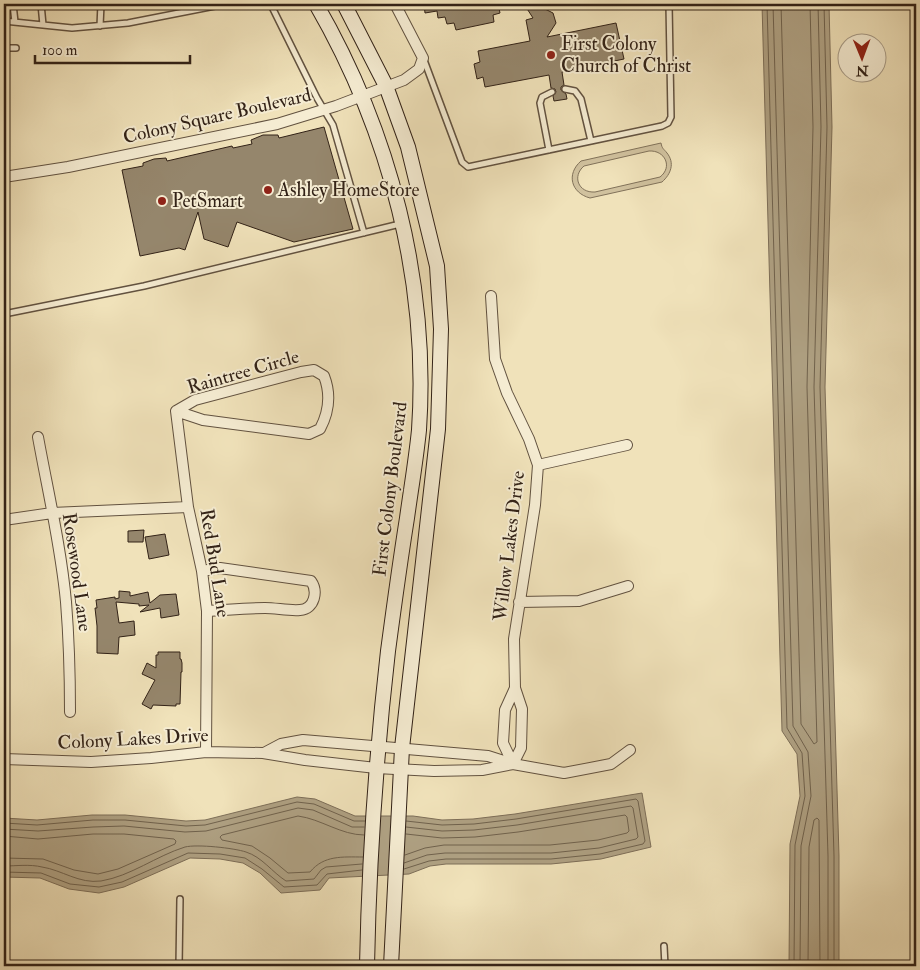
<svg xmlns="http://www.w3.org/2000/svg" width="920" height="970" viewBox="0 0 920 970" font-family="'IM FELL Double Pica',serif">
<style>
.green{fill:#d0c19e;stroke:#81725a;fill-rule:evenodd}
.water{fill:#afa183;stroke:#7d6e58}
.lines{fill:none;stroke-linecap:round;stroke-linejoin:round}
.shore{stroke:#70624d;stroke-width:1}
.building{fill:#95866c;stroke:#322217}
.lane-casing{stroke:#625240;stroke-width:8}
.street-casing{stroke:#625240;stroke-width:12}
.secondary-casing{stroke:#322217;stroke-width:16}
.lane{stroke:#f5ecd2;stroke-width:5}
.street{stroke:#f5ecd2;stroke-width:10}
.secondary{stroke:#f5ecd2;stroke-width:14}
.poi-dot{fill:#8f2418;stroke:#f5ecd2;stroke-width:2}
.labels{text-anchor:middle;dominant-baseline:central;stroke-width:4;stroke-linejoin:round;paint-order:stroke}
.poi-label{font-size:19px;fill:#322217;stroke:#f5ecd2;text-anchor:start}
.street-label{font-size:19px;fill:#322217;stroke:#f5ecd2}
</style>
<rect width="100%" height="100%" fill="#f0e2ba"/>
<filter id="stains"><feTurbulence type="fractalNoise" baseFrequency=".004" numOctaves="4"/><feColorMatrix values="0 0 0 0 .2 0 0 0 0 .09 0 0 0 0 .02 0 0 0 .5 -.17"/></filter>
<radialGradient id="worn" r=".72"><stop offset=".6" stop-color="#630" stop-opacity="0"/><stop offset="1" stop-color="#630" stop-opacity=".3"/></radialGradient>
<path class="green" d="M661 143C662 149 664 149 667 153 675 163 671 174 662 182L590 198C571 193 566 174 581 161ZM649 151C665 150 673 167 660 177L595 192C578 193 572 176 584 166Z"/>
<path class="water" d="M762 4H829L832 127 825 387 839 856V966H789L790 844 800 796 797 754 782 731Z
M642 793 651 847 601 859 551 864H446L430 866 409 874 329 878 320 890 281 893 260 873 243 863 220 859 190 858 124 887 99 893 69 889 40 878 4 877V818L37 820 92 815H125L186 821 205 820 297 797 315 799 355 816H413L442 820 473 819 515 814Z"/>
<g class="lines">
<path class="shore" d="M767 4 787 728 802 753 805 796 795 845 794 966
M773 4 793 726 808 752 811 796 801 846 800 966
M781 4 801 724 814 744 817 742 807 387 813 127 810 4
M818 4 821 127 814 387 828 856V966
M824 4 827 127 820 387 834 856V966
M4 823 37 825 93 820H125L186 826 205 825 297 802 314 804 354 821H365
M4 829 38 831 93 827 124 826 185 832 206 831 298 808 313 810 352 827H364
M4 836 38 839 93 834H124L174 839 176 841 175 844 118 869 98 874 74 870 43 859 4 858
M405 855 425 848 444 845H550L598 840 627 833 629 831 627 817 625 815 518 832 475 837 442 838 406 834
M363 857C342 857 324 855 310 872L288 873 270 858 252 846 222 840 220 837 222 835 298 816C321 819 341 835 364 835
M404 863 427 855 445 853H551L599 848 636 839 638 837 633 808 631 806 517 825 474 830 442 831 406 827
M4 866C16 866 30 864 42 867 62 870 79 884 101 881 131 876 156 856 185 847 197 844 234 848 246 852 262 857 272 872 286 881L314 879 321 870 326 867 362 864
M404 869 429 861 446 859H551L600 854 643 844 645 841 638 801 636 799 516 819 474 824 442 825 406 821
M4 872 41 873 70 884 99 887 122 882 188 853 220 854 245 858 262 869 284 887 317 885 327 874 362 870
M808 966 809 847 814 820 817 818 819 820 820 966"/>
</g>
<path class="building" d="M424 4H498L500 13 493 15 494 22 456 30 454 23 447 24 445 17 438 18 437 11 425 13Z
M524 4H535L553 13 556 23 547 37 616 23 624 59 562 72 564 85 561 87V90L566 94 567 99 554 101 553 96 556 92 555 89 551 88 549 75 485 87 483 77 477 79 474 64 480 62 478 51 530 41 526 20 533 18Z
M324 127 353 229 294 242 237 222 228 247 204 239 198 212 185 250 179 248 140 256 122 170 143 166V163L154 159 166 158 167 161 232 146 233 148 252 144 251 140 263 135H278L279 138Z
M144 530 143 542H128V531Z
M165 534 169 555 149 559 145 537Z
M119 591 130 592V596L148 592 150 603 160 595 176 594 179 615 161 618 160 608 140 612 149 605 139 606V604L116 602 119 623 134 621 135 635 119 637 118 654 97 653V626L95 608H97L96 600 115 597V599L119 598Z
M158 652H180V659H181L182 663V672H181L180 704H176V706L153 705 151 709 142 704 155 680 142 674 147 663 156 668V655H158Z"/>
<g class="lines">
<g class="lane-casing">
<path id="lane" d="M13 4 15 22
M41 4 43 25
M220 4H229
M272 4V7L317 98 333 125 364 233
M655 4H656
M4 21 72 28 128 23 220 5
M100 26 101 4
M4 48H16
M424 60 462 162 468 167 662 126 668 123 671 117 669 4
M565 89 575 91 581 99 591 141
M549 150 540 103 542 97 552 92
M4 314 144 286 400 224
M664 946 665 966
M179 966 180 899"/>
</g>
<g class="street-casing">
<path id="street" d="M4 177 68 167 277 124 336 106 404 80 419 69 423 58 395 4
M491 296 495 359 507 393 529 439 538 465 535 505 514 639 515 688 522 709 521 748 513 764
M314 370 324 376C331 394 329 412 320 429L309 434 203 420 176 411 195 400 301 372Z
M176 411 188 507 202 571 207 611 206 752
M38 437C48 492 61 547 66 602 69 639 70 676 70 712
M538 465 627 445
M4 520 52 513 188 507
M202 571 220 568 311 581C318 591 315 609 300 610 289 611 276 608 265 608 246 608 227 610 207 611
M519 602 579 601 628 586
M264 753 281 744 303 740 488 756 513 764 564 773 611 764 630 750
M4 759 91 762 151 758 206 752 263 753 305 760 376 768 434 771 482 770 513 764
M513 764 503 743 505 710 515 688"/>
</g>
<g class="secondary-casing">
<path id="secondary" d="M316 4C390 132 429 282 419 430 416 460 411 489 407 518 400 562 394 606 388 651 376 756 369 861 367 966
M344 4 386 86 408 147 437 266 441 329 438 429 402 748 391 966"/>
</g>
<use href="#lane" class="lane"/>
<use href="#street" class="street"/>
<use href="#secondary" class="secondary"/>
</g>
<g class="poi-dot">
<circle cx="551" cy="55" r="5"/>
<circle cx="268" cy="190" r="5"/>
<circle cx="162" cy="201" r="5"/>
</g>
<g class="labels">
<g class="poi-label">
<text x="561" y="44">First Colony<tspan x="561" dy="22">Church of Christ</tspan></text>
<text x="278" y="190">Ashley HomeStore</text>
<text x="172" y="201">PetSmart</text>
</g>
<g class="street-label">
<text transform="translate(217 116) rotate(-13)">Colony Square Boulevard</text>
<text transform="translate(243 372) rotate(-16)">Raintree Circle</text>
<text transform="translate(390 489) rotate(-83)">First Colony Boulevard</text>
<text transform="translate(509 546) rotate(-83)">Willow Lakes Drive</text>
<text transform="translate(215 563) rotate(81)">Red Bud Lane</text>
<text transform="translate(77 572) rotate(82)">Rosewood Lane</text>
<text transform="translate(133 739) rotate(-3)">Colony Lakes Drive</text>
</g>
</g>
<rect width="920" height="970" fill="none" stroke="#f0e2ba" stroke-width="20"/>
<rect x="5" y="5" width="910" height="960" fill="none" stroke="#322217" stroke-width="2.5"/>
<rect x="10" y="10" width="900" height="950" fill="none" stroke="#322217"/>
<g transform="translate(862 58) rotate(179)"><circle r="24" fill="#f5ecd2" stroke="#a79b87"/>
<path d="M0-4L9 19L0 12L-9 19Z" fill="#8f2418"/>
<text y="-8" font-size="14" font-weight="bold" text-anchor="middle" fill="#322217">N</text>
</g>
<path d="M35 55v8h155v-8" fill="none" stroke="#322217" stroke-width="2.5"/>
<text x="42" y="55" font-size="15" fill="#322217" stroke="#f5ecd2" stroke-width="4" paint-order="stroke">100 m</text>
<rect width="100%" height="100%" filter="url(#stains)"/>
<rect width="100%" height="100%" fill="url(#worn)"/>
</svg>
